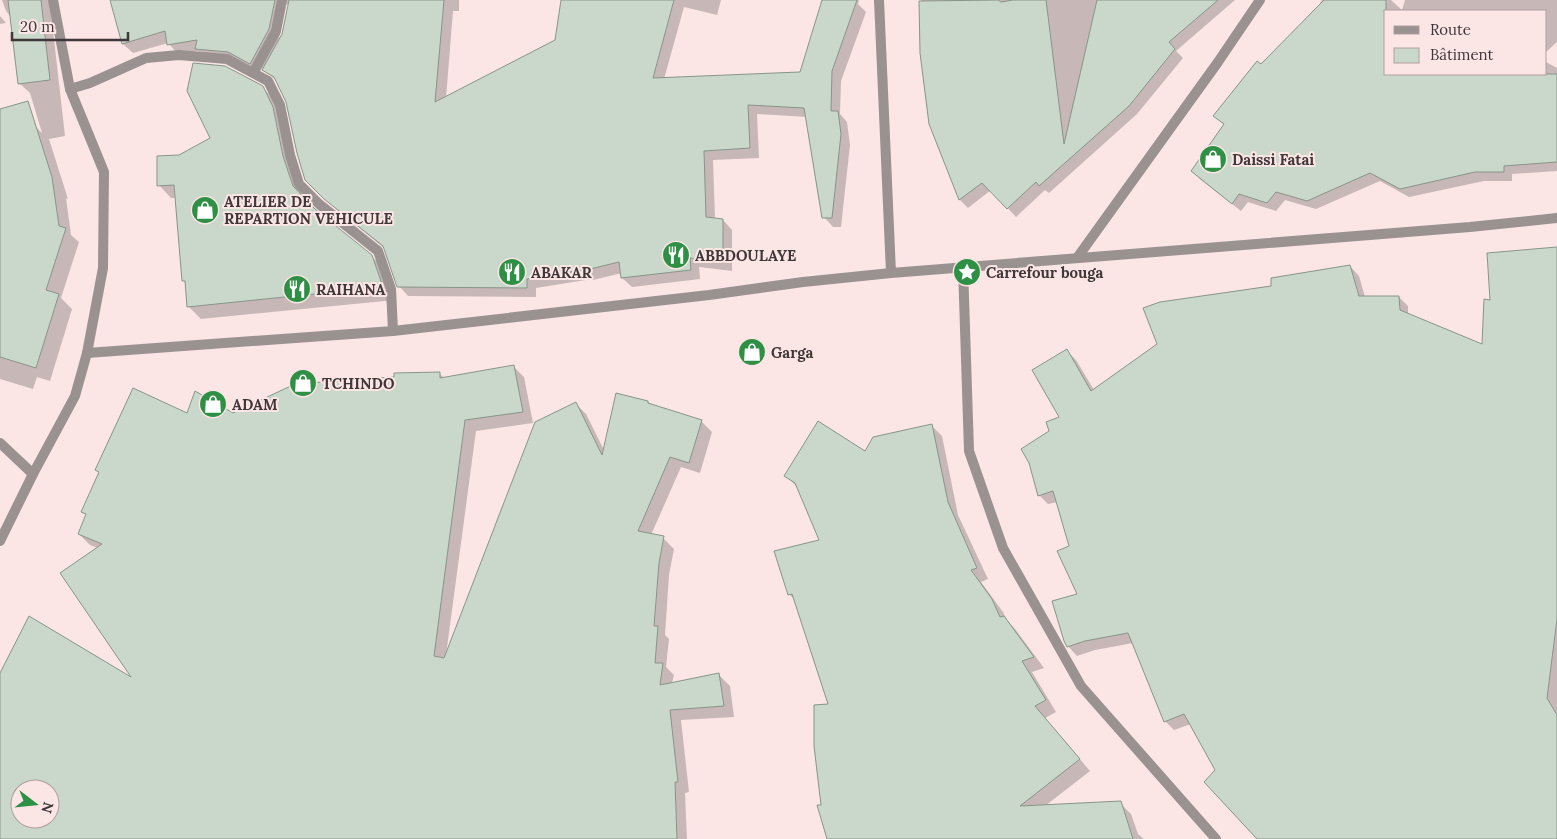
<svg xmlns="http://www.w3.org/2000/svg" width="1557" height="839" viewBox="0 0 1557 839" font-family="Lora,serif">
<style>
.shadow{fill:#0003;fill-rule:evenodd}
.building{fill:#c9d8cb;stroke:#879589;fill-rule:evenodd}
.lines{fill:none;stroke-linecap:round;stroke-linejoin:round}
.minor{stroke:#9a9191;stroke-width:10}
.tertiary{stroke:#9a9191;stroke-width:10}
.labels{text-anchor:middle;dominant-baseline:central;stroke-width:4;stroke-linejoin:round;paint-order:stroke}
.poi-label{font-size:15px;font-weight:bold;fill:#403738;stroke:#fbe5e5;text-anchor:start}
</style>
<rect width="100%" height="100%" fill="#fbe5e5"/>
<path class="shadow" d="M2 0H52L51 13 65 136 49 139 68 199 66 198 71 235 79 242 61 298 72 309 50 381 37 377 33 389 0 379V109L35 126 42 133 30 93 19 83 11 17 6 11Z
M111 0H459V11H453L446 98 556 41 562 0H721L717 15 684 7 664 79 801 73 824 0H859L858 4 866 12 841 81 840 114 847 122 850 145 841 227H833L824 217 807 117 757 114 759 158 713 160 715 219 723 220 732 230V271L699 267 700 279 632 287 622 278V273L593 280 592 279 536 288V297L408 296 399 286 384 248 335 208 306 180 287 102 278 82 262 68 260 72 206 59 198 51 178 54 168 43 133 53 123 44ZM290 3 284 33 278 43 286 5Z
M921 0H1235L1176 51 1183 58 1137 114 1049 193 1045 190 1016 217 991 190 968 208 960 200 930 123 922 53Z
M1322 0H1391L1402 10 1405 0H1557V42L1546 52V11H1386V74H1546V62L1557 68V171L1512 174V181H1484L1409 197 1380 181 1316 209 1285 200 1276 211 1248 202 1241 211 1201 180 1192 171 1225 125 1215 116 1261 65 1321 4 1320 3Z
M0 16 6 23 0 24Z
M262 87 275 100 305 201 316 212 371 256 385 269 395 300 201 319 188 306 186 284 183 280 176 198H171L159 185 180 156 211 139Z
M1557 248V839H1257L1206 782 1217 770 1191 724 1174 730 1165 721 1133 643 1095 650 1077 656 1068 646 1079 594 1070 547 1058 502 1048 504 1039 495 1051 432 1061 418 1067 351 1076 360 1094 390 1273 287 1350 266 1359 276 1365 297H1399L1408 306V314L1483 345 1492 301Z
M513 366 524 377 533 423 476 431 446 655 575 403 586 414 604 450 648 402 652 406 701 421 712 432 700 473 681 467 651 535 663 538 674 549 669 575 665 635 669 639 666 667 674 675 672 683 719 675 730 686 734 717 681 720 689 792 685 793 687 839H0V675L135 681 98 548 90 545 79 534 87 516 82 512 99 473 96 470 188 415 233 414 396 378 439 373 445 379ZM20 789H50V819H20Z
M931 425 942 436 958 515 988 579 981 582 1003 612 1007 620 1015 629 1044 668 1032 672 1056 712 1045 718 1090 771 1045 806 1120 803 1131 814 1138 834 1144 839H828L822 806 830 705 795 600 789 594 821 541 797 487 786 476 865 452Z"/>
<path class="building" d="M8 0H41L50 80 18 84Z
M110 0H275L269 29 250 64 228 52 195 49 197 40 167 45 165 31 122 44Z
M289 0H444L435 102 555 40 561 0H674L653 78 800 72 822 0H857L832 71 831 111H838L841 134 832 218H822L804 108 748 105 750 148 704 151 706 217 723 219V262L690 258 691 270 621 278 619 262 582 271V270L527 279V288L397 287 383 246 324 199 305 180 297 153 286 102 274 77 262 70 282 34Z
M998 0 1001 2 1013 0H1046L1064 144 1097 0H1218L1169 42 1175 49 1129 106 1039 186 1036 182 1007 209 982 183 959 200 929 124 920 53 919 1Z
M1324 0H1386V74H1557V162L1504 166V172H1475L1400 189 1370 173 1307 201 1276 192 1267 203 1239 194 1232 204 1191 171 1224 124 1213 116 1257 61 1261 64Z
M193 63 225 66 263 86 273 107 283 156 293 186 315 209 372 255 383 287 187 307 185 281H182L174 185 157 186V156L179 155 210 138 187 91Z
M28 101 52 177 59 226 66 228 46 290 59 294 36 368 0 357V109Z
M1557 247V619L1547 698 1557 715V839H1257L1204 782 1215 770 1184 714 1164 722 1128 633 1085 641 1067 647 1064 641 1052 601 1077 594 1057 551 1069 546 1053 491 1038 496 1029 463 1021 449 1049 431 1046 422 1059 417 1032 370 1067 349 1091 391 1157 344 1143 308 1160 302 1271 286V278L1350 265 1359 296H1399L1400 310 1482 344 1484 299 1490 300 1487 253Z
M514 365 523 412 465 420 434 656 444 658 535 422 576 402 602 455 616 393 648 401V403L702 420 689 463 670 457 638 531 664 536 659 563 654 626H658L655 663H663L660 685 719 673 724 706 670 710 678 782H675L677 839H0V673L29 616 131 677 60 573 102 544 78 534 86 514 81 512 99 472 95 470 133 388 187 413 195 391 233 413 295 384 394 377V373L440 372V378ZM20 789H50V819H20Z
M818 421 865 451 873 437 932 424 948 502 977 568 971 570 992 599 1000 617 1004 616 1034 657 1022 661 1046 700 1035 706 1080 759 1020 806 1121 801 1133 839H827L817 805H821L814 746V705L828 704 792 594 788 595 774 551 819 540 795 483 784 476Z"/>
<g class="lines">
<path class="minor" d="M879 0 891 273
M253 73 276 31 282 0
M70 89 90 83 146 58 179 55 227 59 268 81 280 105 290 155 299 184 319 204 378 251 391 289 393 331
M1077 258 1218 62 1260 0
M963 267 969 451 1003 548 1081 686 1216 839
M87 353 393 331 709 295 803 282 891 273 1470 227 1557 218
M0 443 33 474"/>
<path class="tertiary" d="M0 541 33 474 75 396 87 353 103 268 104 172 70 89 53 0"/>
</g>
<defs>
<g id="shop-disc" transform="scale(1.4375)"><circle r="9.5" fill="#2e9045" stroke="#fbe5e5"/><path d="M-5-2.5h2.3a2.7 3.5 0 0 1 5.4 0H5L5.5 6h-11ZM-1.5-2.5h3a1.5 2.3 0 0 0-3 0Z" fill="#fff"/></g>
<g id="restaurant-disc" transform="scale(1.4375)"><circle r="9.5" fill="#2e9045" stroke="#fbe5e5"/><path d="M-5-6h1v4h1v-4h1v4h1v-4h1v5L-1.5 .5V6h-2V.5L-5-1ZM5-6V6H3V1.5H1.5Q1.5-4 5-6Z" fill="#fff"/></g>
<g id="sight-disc" transform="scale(1.4375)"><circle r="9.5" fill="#2e9045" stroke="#fbe5e5"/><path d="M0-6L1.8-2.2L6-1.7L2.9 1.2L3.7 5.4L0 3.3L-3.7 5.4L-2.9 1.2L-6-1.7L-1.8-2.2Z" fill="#fff"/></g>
</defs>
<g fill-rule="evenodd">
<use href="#shop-disc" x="1213" y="159"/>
<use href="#shop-disc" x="205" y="210"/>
<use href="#restaurant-disc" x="676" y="255"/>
<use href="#restaurant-disc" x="512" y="272"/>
<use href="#sight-disc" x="967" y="272"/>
<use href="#restaurant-disc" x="297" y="289"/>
<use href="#shop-disc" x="752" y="352"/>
<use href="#shop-disc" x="303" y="383"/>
<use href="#shop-disc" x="213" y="404"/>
</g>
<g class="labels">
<g class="poi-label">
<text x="1232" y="159">Daissi Fatai</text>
<text x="224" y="201">ATELIER DE<tspan x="224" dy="17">REPARTION VEHICULE</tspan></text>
<text x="695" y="255">ABBDOULAYE</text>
<text x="531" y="272">ABAKAR</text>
<text x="986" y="272">Carrefour bouga</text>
<text x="316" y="289">RAIHANA</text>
<text x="771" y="352">Garga</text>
<text x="322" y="383">TCHINDO</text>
<text x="232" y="404">ADAM</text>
</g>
</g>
<rect x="1384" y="10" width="162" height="65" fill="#fbe5e5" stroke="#b09fa0"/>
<rect x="1394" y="26" width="25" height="8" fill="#9a9191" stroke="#b09fa0"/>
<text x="1430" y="35" font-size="15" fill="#403738">Route</text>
<rect x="1394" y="48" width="25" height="15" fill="#c9d8cb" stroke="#b09fa0"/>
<text x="1430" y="60" font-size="15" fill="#403738">Bâtiment</text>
<g transform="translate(35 804) rotate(106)"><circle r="24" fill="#fbe5e5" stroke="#b09fa0"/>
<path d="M0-4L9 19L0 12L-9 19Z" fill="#2e9045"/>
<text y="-8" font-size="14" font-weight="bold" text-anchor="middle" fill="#403738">N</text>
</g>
<path d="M12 32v8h116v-8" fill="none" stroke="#403738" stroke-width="2.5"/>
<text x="20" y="32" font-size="15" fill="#403738" stroke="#fbe5e5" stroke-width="4" paint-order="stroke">20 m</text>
</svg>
